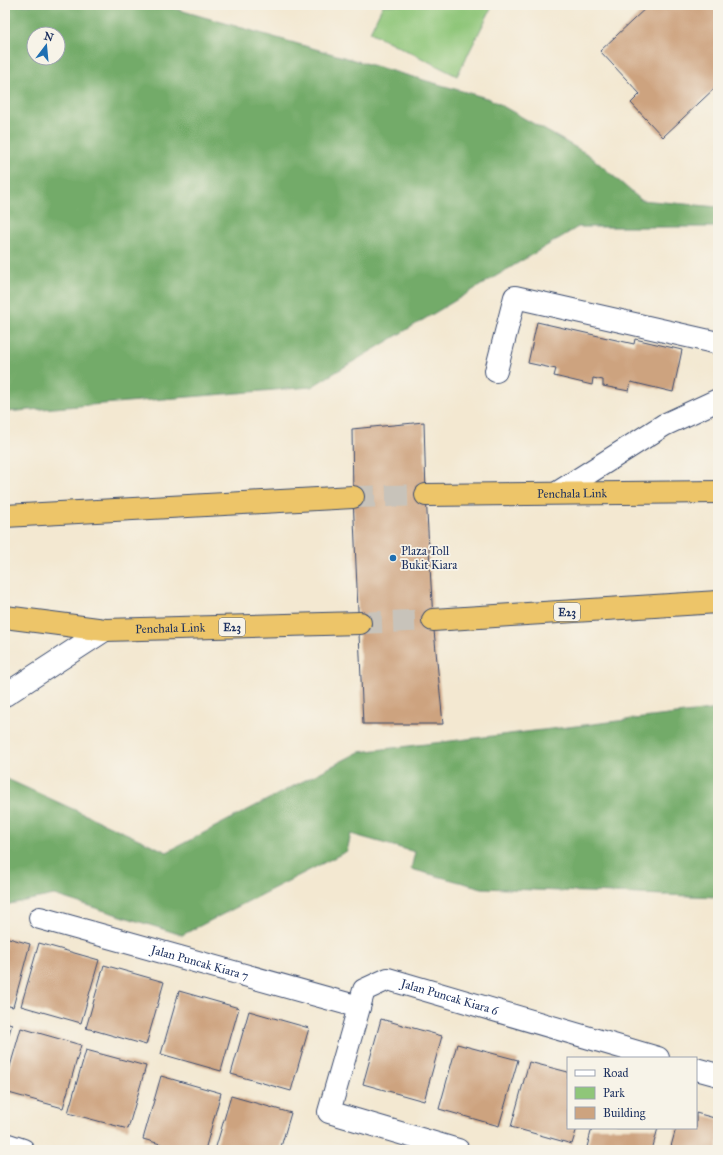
<svg xmlns="http://www.w3.org/2000/svg" width="723" height="1155" viewBox="0 0 723 1155" font-family="'IM FELL Great Primer',serif">
<style>
.green{fill:#8fc679;stroke:#557a6c}
.forest{fill:#73ab69;stroke:#476d64;fill-rule:evenodd}
.building{fill:#cda37f}
.lines{fill:none;stroke-linecap:round;stroke-linejoin:round}
.highway-tunnel{stroke:#c8c3ba;stroke-width:22;stroke-dasharray:22 11;stroke-linecap:butt}
.minor-casing{stroke:#3b4b6f;stroke-width:24}
.highway-casing{stroke:#3b4b6f;stroke-width:24}
.minor{stroke:#fff;stroke-width:22}
.highway{stroke:#edc569;stroke-width:22}
.poi-dot{fill:#1f6fb2;stroke:#f7f3e8;stroke-width:1.5}
.labels{text-anchor:middle;dominant-baseline:central;stroke-width:3.5;stroke-linejoin:round;paint-order:stroke}
.shield{fill:#f7f3e8;stroke:#5d6a87;stroke-width:1}
.shield-label{font-size:11px;font-weight:bold;fill:#1b2f5e}
.street-label{font-size:12px;fill:#1b2f5e;stroke:#f7f3e8}
.poi-label{font-size:12px;fill:#1b2f5e;stroke:#f7f3e8;text-anchor:start}
</style>
<rect width="100%" height="100%" fill="#f7f3e8"/>
<filter id="ink" filterUnits="userSpaceOnUse"><feTurbulence type="fractalNoise" baseFrequency=".025" numOctaves="2"/><feDisplacementMap in="SourceGraphic" scale="8" xChannelSelector="R" yChannelSelector="G"/><feConvolveMatrix kernelMatrix="1 2 1 2 8 2 1 2 1" color-interpolation-filters="sRGB"/></filter>
<filter id="wash" filterUnits="userSpaceOnUse"><feTurbulence type="fractalNoise" baseFrequency=".012" numOctaves="4" result="noise"/><feDisplacementMap in="SourceGraphic" scale="16" xChannelSelector="R" yChannelSelector="G"/><feGaussianBlur stdDeviation="0.9" result="paint"/><feColorMatrix in="noise" values="0 0 0 0 0 0 0 0 0 0 0 0 0 0 0 0 0 1.4 0 .05"/><feComposite in="paint" operator="in"/></filter>
<g filter="url(#wash)">
<rect width="100%" height="100%" fill="#f3e8d1"/>
<path class="green" d="M383 5H493L457 76 370 32Z"/>
<path class="forest" d="M5 5H162L490 99 589 155 641 200 718 207V227H578L311 387 5 412ZM34 34H58V58H34Z
M718 709 717 897 482 888 411 869 415 852 351 834 347 851 182 935 54 895 5 905V778L167 852 359 752Z"/>
<g id="blocks">
<path class="building" d="M649 5H711L718 12V85L663 137 631 103 640 94 600 51Z
M537 322 634 344 635 339 682 350 673 392 631 382 629 391 603 386V380L593 378 592 385 554 376 556 369 528 363Z
M424 422 426 495 433 620 443 724H363L353 497 352 429Z
M5 937 30 944 13 1007 5 1005Z
M39 943 99 960 81 1023 21 1006Z
M104 965 164 982 146 1045 86 1028Z
M179 991 239 1008 221 1071 161 1054Z
M249 1011 309 1028 291 1091 231 1074Z
M381 1019 442 1036 424 1101 363 1084Z
M5 1022 12 1024 5 1047Z
M21 1028 81 1045 63 1108 5 1092V1084Z
M457 1044 518 1060 499 1126 439 1109Z
M86 1050 146 1066 128 1129 68 1113Z
M529 1062 568 1072V1128H577L572 1144 511 1127Z
M161 1076 221 1093 205 1150H181L143 1139Z
M231 1096 291 1113 280 1150H215Z
M696 1113 718 1119V1150H670L676 1128H696Z
M592 1128H658L652 1150H597L587 1147Z"/>
</g>
</g>
<g filter="url(#ink)">
<use href="#blocks" fill-opacity="0" stroke="#3b4b6f" stroke-width="1"/>
<g class="lines">
<path class="highway-tunnel" d="M353 497 426 495
M360 623 433 620"/>
<g class="minor-casing">
<g id="minor">
<path d="M496 371 515 297 718 343"/>
<path d="M557 493 664 425 718 400"/>
<path d="M5 695 105 630"/>
<path id="s1" d="M40 918 359 1007"/>
<path d="M696 1069 718 1075"/>
<path d="M5 1144 23 1150"/>
<path id="s2" d="M458 1150 329 1112 364 990 388 979 658 1058"/>
</g>
</g>
<g class="highway-casing">
<g id="highway">
<path id="s3" d="M426 495 718 492"/>
<path d="M5 516 353 497"/>
<path id="s4" d="M5 617 105 630 360 623"/>
<path d="M433 620 718 602"/>
</g>
</g>
<use href="#minor" class="minor"/>
<use href="#highway" class="highway"/>
</g>
</g>
<circle class="poi-dot" cx="393" cy="558" r="4"/>
<g class="labels">
<g class="shield">
<rect x="554" y="603" width="26" height="18" rx="3"/>
<rect x="219" y="618" width="26" height="18" rx="3"/>
</g>
<g class="shield-label">
<text x="567" y="612">E23</text>
<text x="232" y="627">E23</text>
</g>
<g class="street-label">
<text stroke="none"><textPath href="#s3" startOffset="146">Penchala Link</textPath></text>
<text stroke="none"><textPath href="#s4" startOffset="166">Penchala Link</textPath></text>
<text stroke="none"><textPath href="#s1" startOffset="166">Jalan Puncak Kiara 7</textPath></text>
<text stroke="none"><textPath href="#s2" startOffset="352">Jalan Puncak Kiara 6</textPath></text>
</g>
<g class="poi-label">
<text x="401" y="551">Plaza Toll<tspan x="401" dy="14">Bukit Kiara</tspan></text>
</g>
</g>
<rect width="723" height="1155" fill="none" stroke="#f7f3e8" stroke-width="20"/>
<rect x="567" y="1057" width="130" height="72" fill="#f7f3e8" stroke="#9fa5b1"/>
<rect x="575" y="1070" width="20" height="6" fill="#ffffff" stroke="#9fa5b1"/>
<text x="603" y="1077" font-size="12" fill="#1b2f5e">Road</text>
<rect x="575" y="1087" width="20" height="12" fill="#8fc679" stroke="#9fa5b1"/>
<text x="603" y="1097" font-size="12" fill="#1b2f5e">Park</text>
<rect x="575" y="1107" width="20" height="12" fill="#cda37f" stroke="#9fa5b1"/>
<text x="603" y="1117" font-size="12" fill="#1b2f5e">Building</text>
<g transform="translate(46 46) rotate(16)"><circle r="19" fill="#f7f3e8" stroke="#9fa5b1"/>
<path d="M0-3L7 15L0 10L-7 15Z" fill="#1f6fb2"/>
<text y="-6" font-size="11" font-weight="bold" text-anchor="middle" fill="#1b2f5e">N</text>
</g>
</svg>
